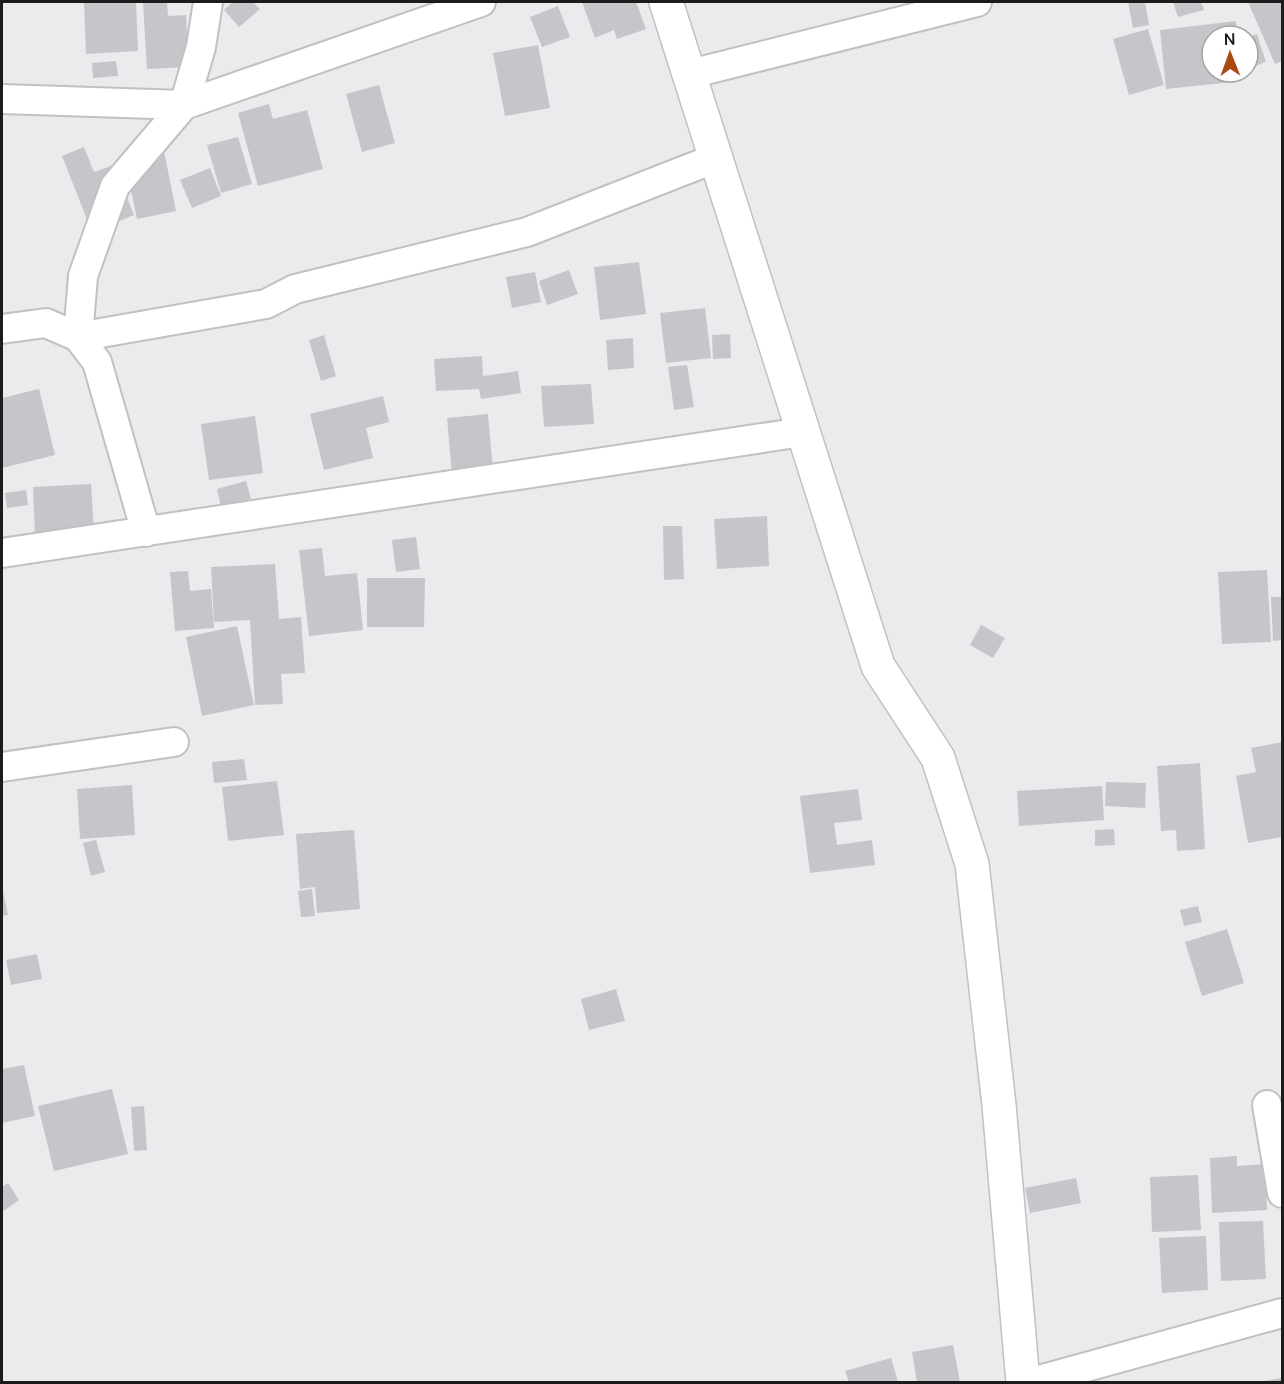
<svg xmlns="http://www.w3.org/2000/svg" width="1284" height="1384" viewBox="0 0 1284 1384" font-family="Manrope,sans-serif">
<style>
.building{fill:#c6c5c9}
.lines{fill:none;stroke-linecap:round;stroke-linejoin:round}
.minor-casing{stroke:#c1c1c4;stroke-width:32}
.tertiary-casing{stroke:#c1c1c4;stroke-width:36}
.minor{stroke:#fff;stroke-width:28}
.tertiary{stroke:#fff;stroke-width:33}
</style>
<rect width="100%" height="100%" fill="#ebebee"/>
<path class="building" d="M84 2H136L138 51 86 54Z
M143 2H167L168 16 186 15 189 67 147 69Z
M233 2H253L260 9 239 27 224 10Z
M582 2H636L646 29 617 39 614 30 595 38Z
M1128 2H1145L1149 25 1133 28Z
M1173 2H1201L1204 10 1178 17Z
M1248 2H1282V61L1275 64Z
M558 6 570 37 542 47 530 17Z
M1236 21 1237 36H1212V72H1241L1242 81 1166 89 1160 30Z
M1148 29 1164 85 1129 95 1113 39Z
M1257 34 1266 62 1249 68 1248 37Z
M538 45 550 108 505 116 493 53Z
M116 61 118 76 93 78 92 63Z
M379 85 395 143 362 152 346 94Z
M269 104 273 119 307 110 323 169 258 186 238 113Z
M160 131 176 211 137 219 125 161 141 158 136 136Z
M238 137 252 184 221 193 207 145Z
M84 147 94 172 114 165 134 215 92 232 62 156Z
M210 168 221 196 192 208 180 180Z
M639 262 646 314 600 320 594 267Z
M569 270 578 294 547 305 539 281Z
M535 272 541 302 512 308 506 277Z
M705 308 711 358 666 363 660 313Z
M730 334 731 358 713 359 712 335Z
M324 335 336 376 321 381 309 340Z
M633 338 634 368 608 370 606 340Z
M482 356 483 376 518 371 521 393 481 399 479 389 436 391 434 359Z
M687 365 694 407 674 410 668 367Z
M591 384 594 424 544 427 541 386Z
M39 389 55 455 2 468V398Z
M383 396 389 422 366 428 373 458 324 470 310 414Z
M488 414 493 471 452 474 447 418Z
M255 416 263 473 209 480 201 424Z
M246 481 251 499 221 507 217 489Z
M91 484 94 532 35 535 33 487Z
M26 490 28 505 7 508 5 493Z
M767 516 769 566 717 569 714 519Z
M663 526H682L684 579 664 580Z
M416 537 420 569 396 572 392 540Z
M322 548 325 576 357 573 363 630 309 636 299 550Z
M275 564 279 619 301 617 305 673 281 674 283 704 255 705 250 620 214 622 211 567Z
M1267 570 1271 642 1222 644 1218 572Z
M188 571 190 591 211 589 214 628 175 631 170 572Z
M367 578H425L424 627H367Z
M1271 597H1282V640L1273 641Z
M981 625 1005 638 993 658 970 645Z
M237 626 254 705 202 716 186 637Z
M1282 742V837L1248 843 1236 776 1256 772 1251 748Z
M244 759 247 780 214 783 212 762Z
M1200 763 1205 849 1177 851 1176 830 1161 831 1157 766Z
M277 781 284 835 228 841 222 787Z
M1106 782 1146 783 1145 808 1105 806Z
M132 785 135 835 80 839 77 789Z
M1102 786 1104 820 1019 826 1017 791Z
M858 789 862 820 834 823 837 845 872 840 875 865 810 873 800 796Z
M1114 829 1115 845 1095 846V830Z
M354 830 360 909 317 913 315 887 300 889 296 834Z
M96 840 105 872 91 876 83 843Z
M2 886 8 915 2 916Z
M312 889 315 916 301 917 298 891Z
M1198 906 1202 922 1184 926 1180 910Z
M1227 929 1244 983 1202 996 1185 942Z
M37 954 42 979 11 985 6 960Z
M616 989 625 1021 589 1030 581 999Z
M24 1065 35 1116 2 1123V1069Z
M112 1089 128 1154 54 1171 38 1106Z
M144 1106 147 1150 134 1151 131 1107Z
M1237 1156V1166L1265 1164 1267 1210 1212 1213 1210 1158Z
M1198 1175 1201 1230 1152 1232 1150 1177Z
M1076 1178 1081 1203 1030 1213 1025 1188Z
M8 1183 19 1200 2 1212V1187Z
M1263 1221 1266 1279 1221 1281 1219 1222Z
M1206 1236 1208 1290 1162 1293 1159 1238Z
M953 1345 960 1382H917L912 1352Z
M891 1358 898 1382H849L845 1371Z
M1282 1378V1382H1264V1381Z"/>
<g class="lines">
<g class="minor-casing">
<path id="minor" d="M690 74 977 2
M2 99 184 105 481 2
M2 329 46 323 78 337 97 362 146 532
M78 337 266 304 295 289 527 232 716 158
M78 337 83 276 115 186 184 105 201 47 208 2
M2 553 802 432
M2 767 174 742
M1267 1105 1282 1193
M1032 1382 1282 1313"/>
</g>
<g class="tertiary-casing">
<path id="tertiary" d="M666 2 878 666 938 758 972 864 999 1105 1023 1382"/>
</g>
<use href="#minor" class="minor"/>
<use href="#tertiary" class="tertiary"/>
</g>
<rect width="1284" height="1384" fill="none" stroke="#1c1c1d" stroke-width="6"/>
<g transform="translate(1230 54) rotate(359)"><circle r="28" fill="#ffffff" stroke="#a4a4a5" stroke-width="1.5"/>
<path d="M0-4.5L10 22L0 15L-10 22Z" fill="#ab4810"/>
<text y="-9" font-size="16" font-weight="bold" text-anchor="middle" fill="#1c1c1d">N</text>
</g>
</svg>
